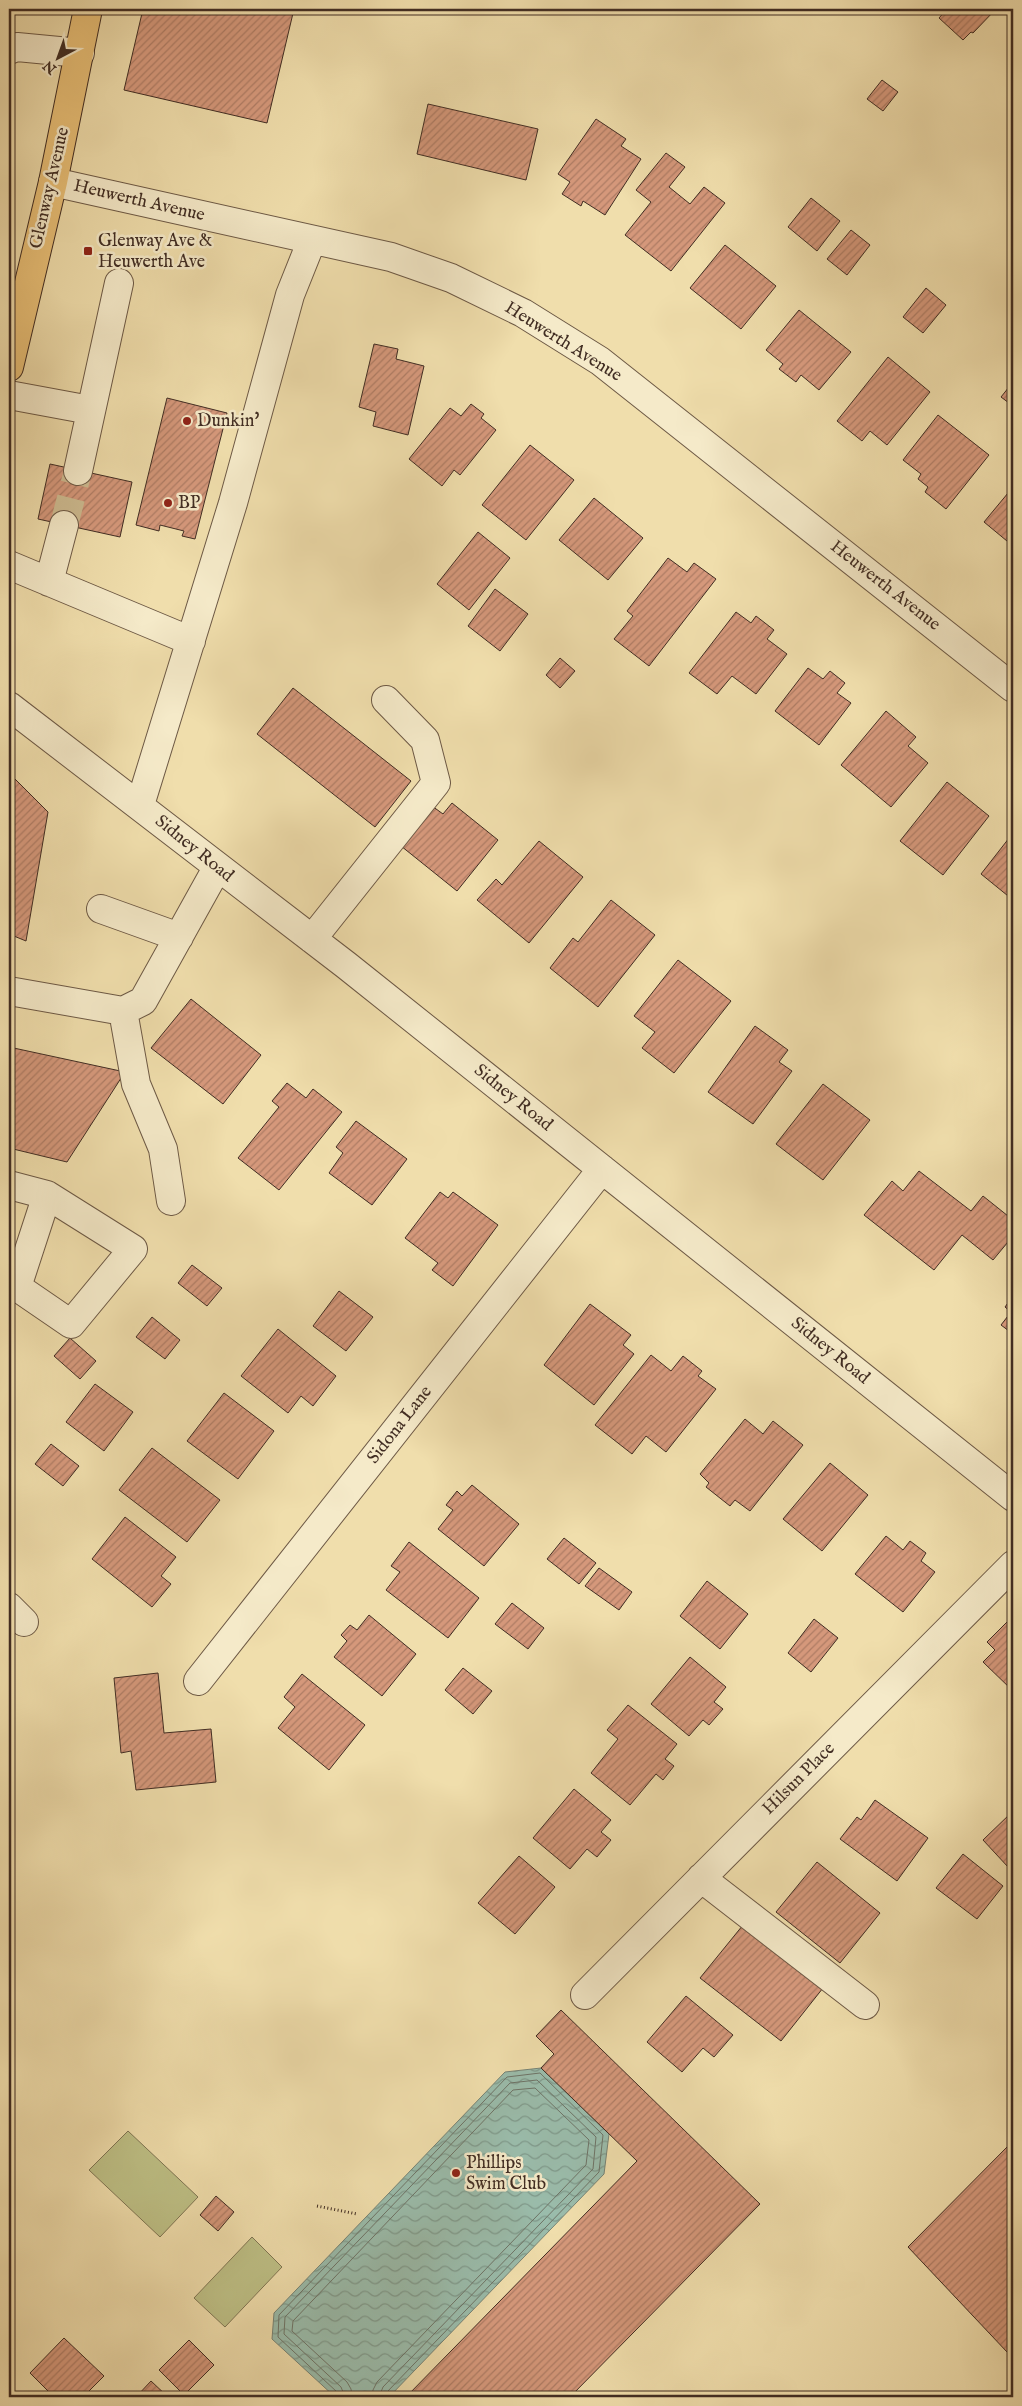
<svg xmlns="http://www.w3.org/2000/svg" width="1022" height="2406" viewBox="0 0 1022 2406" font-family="'IM FELL English',serif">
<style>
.grass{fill:#bec086;stroke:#807654}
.water{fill:url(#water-waves);stroke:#768375}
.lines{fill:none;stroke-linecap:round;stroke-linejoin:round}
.shore{stroke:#6e7467;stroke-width:1}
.building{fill:url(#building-hatch);stroke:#412d23}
.minor-tunnel{stroke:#cdbb91;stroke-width:28;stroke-dasharray:28 14;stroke-linecap:butt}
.minor-casing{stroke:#6d5945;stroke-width:30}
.major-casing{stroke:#412d23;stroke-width:30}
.path{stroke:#412d23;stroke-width:3;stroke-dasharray:1 2.5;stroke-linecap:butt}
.minor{stroke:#f5eac9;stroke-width:28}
.major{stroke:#e8bf76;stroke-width:28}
.poi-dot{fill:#8f2418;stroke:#f5eac9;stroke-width:2}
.labels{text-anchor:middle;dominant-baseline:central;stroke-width:5;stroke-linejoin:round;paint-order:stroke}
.street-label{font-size:18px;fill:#412d23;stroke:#f5eac9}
.poi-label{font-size:18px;fill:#412d23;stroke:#f5eac9;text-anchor:start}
</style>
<defs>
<pattern id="water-waves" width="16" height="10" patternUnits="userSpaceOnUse" patternTransform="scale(1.25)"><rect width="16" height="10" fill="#9abcab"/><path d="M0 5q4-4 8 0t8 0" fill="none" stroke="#7f998b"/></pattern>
<pattern id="building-hatch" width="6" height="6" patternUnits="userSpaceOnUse" patternTransform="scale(1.25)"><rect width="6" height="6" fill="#d5987b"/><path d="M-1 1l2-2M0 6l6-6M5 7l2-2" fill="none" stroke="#ae7c64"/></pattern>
</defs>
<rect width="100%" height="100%" fill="#f0deac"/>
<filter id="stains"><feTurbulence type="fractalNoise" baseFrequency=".004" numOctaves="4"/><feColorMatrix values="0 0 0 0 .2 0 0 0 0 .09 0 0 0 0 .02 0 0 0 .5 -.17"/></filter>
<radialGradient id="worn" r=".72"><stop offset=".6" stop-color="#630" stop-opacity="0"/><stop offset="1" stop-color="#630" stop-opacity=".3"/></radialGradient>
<path class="grass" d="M128 2131 198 2197 160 2237 89 2170Z
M252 2237 282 2267 225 2327 194 2298Z"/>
<path class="water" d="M541 2068 609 2134 604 2174 389 2397H335L272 2339 274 2313 505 2072Z"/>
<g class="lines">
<path class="shore" d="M338 2397 337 2392 278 2337 279 2315 507 2077 540 2073 603 2135 599 2172 387 2392 385 2397
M345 2397 341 2387 284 2334 285 2317 510 2083 537 2080 596 2137 593 2169 383 2387 379 2397
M352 2397 351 2389 347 2382 292 2331 293 2321 513 2090 535 2088 589 2140 586 2165 377 2382 373 2390 372 2397"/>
</g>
<path class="building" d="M143 9H294L267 123 124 90Z
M947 9H996L973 33 971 32 963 40 939 18Z
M1013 54V64L1008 59Z
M882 80 898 92 883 111 867 99Z
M428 104 538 129 526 180 417 154Z
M596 119 626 139 621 146 641 159 605 215 583 201 581 206 562 194 570 182 558 174Z
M666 153 685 167 669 187 690 204 704 187 725 203 671 271 625 235 651 202 636 190Z
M811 198 840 221 817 251 788 227Z
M851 230 870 245 847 275 827 259Z
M725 245 776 286 741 329 690 288Z
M926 288 946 305 923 333 903 317Z
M799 310 851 352 819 390 801 375 796 382 779 369 783 364 766 350Z
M374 344 398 349 396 359 424 366 408 435 373 426 376 412 359 407Z
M888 357 930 392 887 445 870 431 862 441 837 421Z
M1013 382V406L1001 397Z
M167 398 227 413 195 539 182 536 184 531 160 525 159 531 136 525Z
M471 404 484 414 481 418 496 430 460 475 454 470 442 486 409 459 450 408 461 416Z
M938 415 989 455 946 509 925 492 928 487 918 479 921 474 903 460Z
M530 445 574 480 526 540 482 505Z
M50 464 132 482 120 537 38 519Z
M1013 487V546L984 522Z
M594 498 643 538 608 580 559 540Z
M478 532 510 558 469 610 437 584Z
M668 558 687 572 694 563 716 579 649 666 614 639 633 616 627 611Z
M495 589 528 614 500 651 468 626Z
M736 612 751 623 756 616 774 630 767 639 787 654 756 694 732 676 717 694 689 673Z
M560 658 575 671 560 688 546 675Z
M808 668 823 679 830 671 845 683 837 693 851 703 819 745 775 711Z
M293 688 411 781 375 827 257 734Z
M886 711 916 737 908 746 928 763 891 807 841 765Z
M9 773 48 812 26 941 9 934Z
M947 782 989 816 943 875 900 841Z
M452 803 498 840 457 891 401 846 432 806 443 814Z
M1013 833V900L981 874Z
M539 841 583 877 529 943 477 900 496 879 502 885Z
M611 900 655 935 598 1007 550 968 573 938 578 942Z
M678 960 731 1001 674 1073 642 1048 655 1032 634 1016Z
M191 999 261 1055 223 1104 151 1048Z
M755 1026 788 1050 779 1062 792 1071 753 1124 708 1092Z
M9 1047 125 1072 67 1162 9 1148Z
M287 1083 306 1098 313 1089 342 1112 279 1190 238 1158 279 1107 272 1101Z
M823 1084 870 1120 823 1180 776 1144Z
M356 1121 407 1159 372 1205 329 1173 343 1153 336 1147Z
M919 1171 971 1211 983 1196 1013 1220V1236L993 1260 962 1235 934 1270 864 1215 892 1181 903 1191Z
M9 1189 14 1190 9 1217Z
M440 1192 448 1198 453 1192 498 1225 453 1286 432 1270 438 1263 405 1238Z
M192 1265 222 1288 207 1306 178 1283Z
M339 1291 373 1317 346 1351 313 1326Z
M1013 1296V1334L1001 1325 1011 1312 1005 1307Z
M590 1304 631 1335 623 1345 634 1354 594 1405 544 1365Z
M152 1317 180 1340 165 1359 136 1337Z
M278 1329 336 1376 313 1406 301 1396 288 1413 241 1376Z
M70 1338 96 1361 80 1379 54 1356Z
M651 1355 671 1371 683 1356 702 1371 698 1376 716 1389 666 1452 646 1436 632 1454 595 1425Z
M95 1384 133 1412 104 1451 66 1422Z
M224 1393 274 1431 238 1479 187 1441Z
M745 1419 763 1434 773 1421 803 1445 750 1511 735 1500 730 1506 706 1487 709 1483 700 1474Z
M51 1444 79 1466 63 1486 35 1464Z
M152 1448 220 1500 187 1542 119 1490Z
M830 1463 868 1495 822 1551 783 1519Z
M472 1485 519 1524 484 1566 438 1529 453 1510 446 1505 457 1491 462 1496Z
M125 1517 176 1557 161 1576 171 1584 152 1607 92 1559Z
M886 1536 903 1550 910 1541 926 1553 921 1561 935 1572 903 1612 855 1574Z
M564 1538 596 1563 579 1584 547 1559Z
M409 1542 479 1598 448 1638 386 1590 400 1572 391 1566Z
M599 1568 632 1592 619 1610 585 1586Z
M707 1581 748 1614 720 1649 680 1616Z
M512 1603 544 1628 528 1649 495 1624Z
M369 1615 416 1654 382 1696 334 1657 347 1641 341 1635 350 1625 357 1630Z
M1013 1616V1691L983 1662 995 1650 987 1642Z
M814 1619 838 1638 811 1672 788 1653Z
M690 1657 726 1687 714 1702 723 1709 709 1725 703 1720 689 1736 651 1704Z
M463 1668 492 1691 473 1714 445 1690Z
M158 1673 164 1733 211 1729 216 1782 136 1790 131 1751 121 1753 114 1678Z
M302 1674 365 1725 329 1770 278 1728 295 1707 284 1697Z
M628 1705 677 1744 665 1759 674 1766 663 1780 656 1774 630 1805 591 1773 618 1739 607 1730Z
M574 1789 611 1820 601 1832 611 1840 597 1857 587 1849 570 1869 533 1838Z
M875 1800 928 1838 897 1881 840 1839 857 1817 861 1820Z
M1012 1812 1013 1862 1008 1867 983 1840Z
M963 1854 1003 1886 977 1919 936 1888Z
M519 1856 555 1887 515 1934 478 1903Z
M817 1862 880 1913 840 1963 776 1912Z
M743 1925 823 1988 781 2041 700 1978Z
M686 1996 733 2035 714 2057 703 2048 682 2072 647 2042Z
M561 2010 760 2204 570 2397H406L637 2161 541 2068 554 2054 536 2036Z
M1013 2141V2346L1007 2352 908 2247Z
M216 2196 234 2212 218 2231 200 2215Z
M64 2338 104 2376 83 2397H46L50 2393 30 2373Z
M189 2340 214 2365 184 2395 159 2370Z
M151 2381 168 2397H136Z"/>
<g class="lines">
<path class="minor-tunnel" d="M64 525 78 471"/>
<g class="minor-casing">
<path id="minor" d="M9 50 17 47 80 53
M53 182 391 257 451 278 523 313 600 361 1013 688
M9 395 90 410
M78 471 119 283
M9 565 191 641
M49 582 64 525
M9 706 346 965 1013 1497
M140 805 233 503 290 295 312 240
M101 909 179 937
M312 939 436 783 425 740 386 700
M9 991 123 1011 143 1001 217 868
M123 1011 136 1084 163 1149 171 1201
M9 1185 47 1195 133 1249 71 1324 17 1287 47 1195
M9 1607 24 1622
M198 1681 602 1169
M701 1878 865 2005
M585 1995 1013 1565"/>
</g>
<g class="major-casing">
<path id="major" d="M9 367 53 182 88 9"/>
</g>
<path class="path" d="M317 2206 357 2214"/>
<use href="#minor" class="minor"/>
<use href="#major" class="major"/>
</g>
<g class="poi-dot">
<rect x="83" y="246" width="10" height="10" rx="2.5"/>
<circle cx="187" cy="421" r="5"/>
<circle cx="168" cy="503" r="5"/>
<circle cx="456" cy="2173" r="5"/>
</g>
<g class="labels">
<g class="street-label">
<text transform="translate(50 188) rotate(-77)">Glenway Avenue</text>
<text transform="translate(139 201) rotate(13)">Heuwerth Avenue</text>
<text transform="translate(563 342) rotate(32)">Heuwerth Avenue</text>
<text transform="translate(885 586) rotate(38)">Heuwerth Avenue</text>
<text transform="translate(194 849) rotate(39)">Sidney Road</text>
<text transform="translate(513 1098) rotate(39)">Sidney Road</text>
<text transform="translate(830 1351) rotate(39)">Sidney Road</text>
<text transform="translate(400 1425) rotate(-52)">Sidona Lane</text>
<text transform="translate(799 1779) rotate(-45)">Hilsun Place</text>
</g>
<g class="poi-label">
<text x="98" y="241">Glenway Ave &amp;<tspan x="98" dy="21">Heuwerth Ave</tspan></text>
<text x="197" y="421">Dunkin'</text>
<text x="178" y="503">BP</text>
<text x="466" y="2163">Phillips<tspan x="466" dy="21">Swim Club</tspan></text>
</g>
</g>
<rect width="1022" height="2406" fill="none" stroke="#f0deac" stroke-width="30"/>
<rect x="10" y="10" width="1002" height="2386" fill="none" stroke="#412d23" stroke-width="2.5"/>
<rect x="15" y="15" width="992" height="2376" fill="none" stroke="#412d23"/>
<g transform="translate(58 58) rotate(221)" stroke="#f5eac9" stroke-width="4" paint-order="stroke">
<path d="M0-4L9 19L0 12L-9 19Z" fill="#412d23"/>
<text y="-8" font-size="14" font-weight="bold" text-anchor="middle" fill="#412d23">N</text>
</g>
<rect width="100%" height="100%" filter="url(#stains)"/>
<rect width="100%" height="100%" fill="url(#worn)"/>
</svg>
